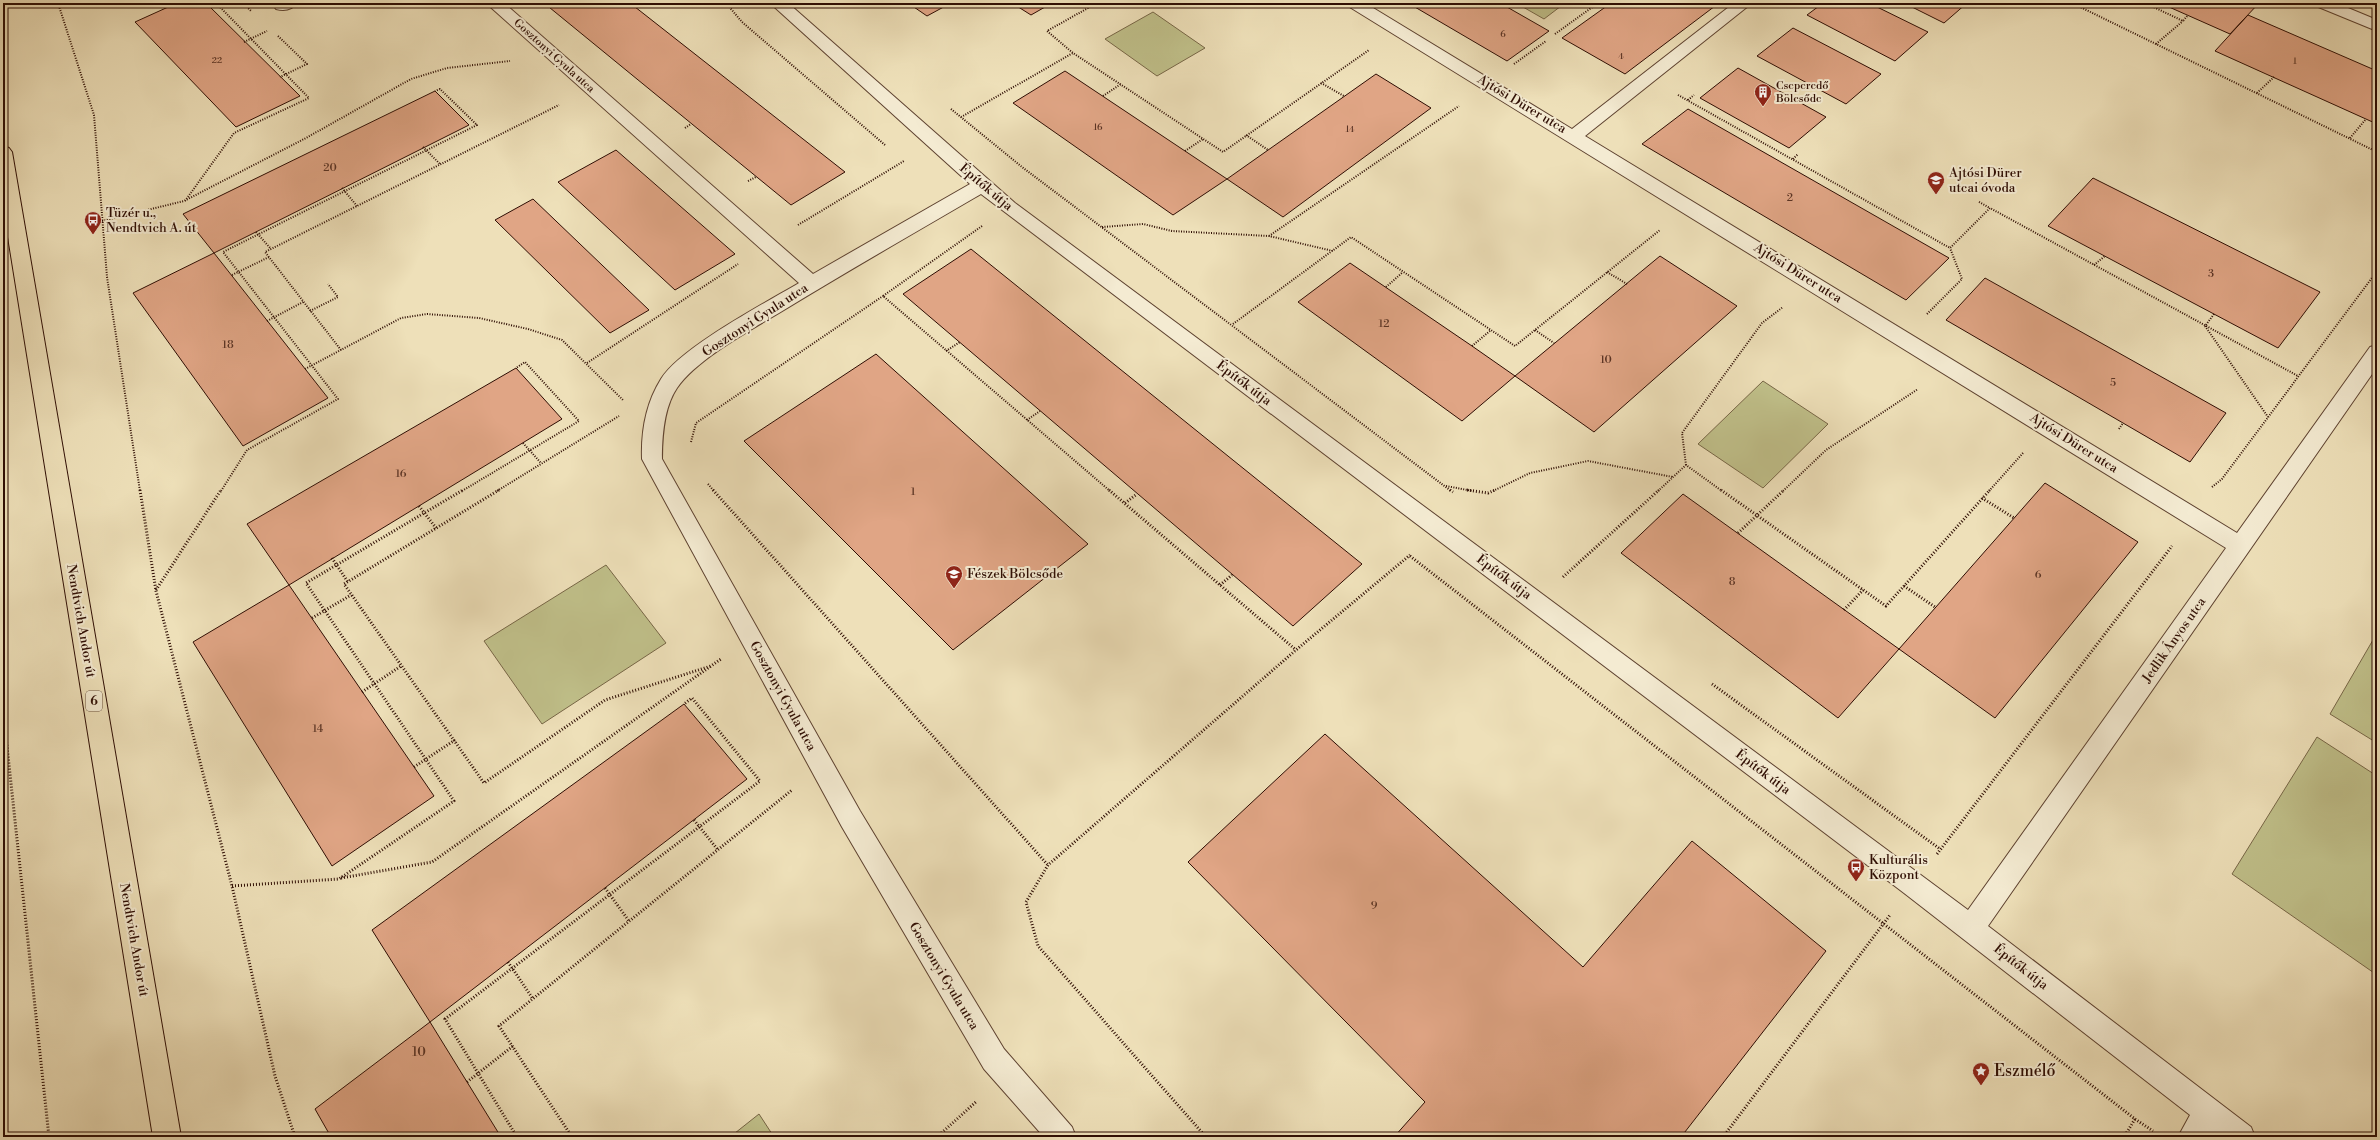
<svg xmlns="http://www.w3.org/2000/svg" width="2380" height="1140" viewBox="0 0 2380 1140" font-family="'Libre Bodoni',serif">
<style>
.green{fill:#c0c08a;stroke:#776646}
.building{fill:#e0a585;stroke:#2e0d03}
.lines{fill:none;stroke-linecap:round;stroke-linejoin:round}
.minor-casing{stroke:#5e4230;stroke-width:2}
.primary-casing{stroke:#2e0d03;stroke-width:2}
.path-far1{stroke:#2e0d03;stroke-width:2;stroke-dasharray:1 1.5;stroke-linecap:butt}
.path{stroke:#2e0d03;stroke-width:3;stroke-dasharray:1 2;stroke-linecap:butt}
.minor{fill:#f4ebd2;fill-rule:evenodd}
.primary{fill:#eee0b9;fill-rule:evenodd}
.labels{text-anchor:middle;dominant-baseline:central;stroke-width:4;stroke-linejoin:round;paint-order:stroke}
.far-number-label{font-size:9px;fill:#5a3324}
.far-street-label{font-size:11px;fill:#2e0d03;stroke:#f4ebd2}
.far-poi-label{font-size:11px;fill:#2e0d03;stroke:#f4ebd2;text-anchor:start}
.number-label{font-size:11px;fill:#5a3324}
.shield{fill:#f4ebd2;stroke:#695041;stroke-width:1}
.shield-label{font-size:12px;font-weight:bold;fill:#2e0d03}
.street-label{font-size:13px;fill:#2e0d03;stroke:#f4ebd2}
.poi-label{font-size:13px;fill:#2e0d03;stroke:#f4ebd2;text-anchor:start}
.near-number-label{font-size:13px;fill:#5a3324}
.near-poi-label{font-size:16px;fill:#2e0d03;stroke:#f4ebd2;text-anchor:start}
</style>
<rect width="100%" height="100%" fill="#eee0b9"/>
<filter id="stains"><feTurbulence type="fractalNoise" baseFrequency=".005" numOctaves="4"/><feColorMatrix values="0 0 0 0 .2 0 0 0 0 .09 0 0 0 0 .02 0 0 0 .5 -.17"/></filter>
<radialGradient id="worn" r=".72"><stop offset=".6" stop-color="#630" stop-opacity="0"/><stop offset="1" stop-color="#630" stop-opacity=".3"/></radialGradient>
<path class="green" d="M1516 3H1565L1544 19Z
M1153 12 1205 48 1157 76 1105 39Z
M1763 381 1828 424 1763 488 1698 444Z
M606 565 666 643 542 724 484 641Z
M2377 633V743L2330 714Z
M2317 737 2377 776V975L2232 874Z
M759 1114 774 1137H730Z"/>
<path class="building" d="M177 3H206L300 96 236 127 135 22Z
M544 3H630L845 172 791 205Z
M908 3H951L927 16Z
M1012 3H1052L1031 15Z
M1408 3H1500L1549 31 1507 61Z
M1611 3H1719L1625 74 1562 38Z
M1823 3H1869L1928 32 1895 61 1807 15Z
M1904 3H1967L1944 23Z
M2160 3H2259L2230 34Z
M2248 15 2377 71V124L2215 51Z
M1793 28 1881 74 1846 104 1757 56Z
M1738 68 1826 117 1789 148 1700 98Z
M1065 71 1227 179 1173 215 1013 103Z
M1376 74 1431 108 1283 217 1227 179Z
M435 91 469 125 214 253 183 214Z
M1688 109 1949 258 1906 300 1642 144Z
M616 150 735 254 675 290 558 182Z
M2093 178 2320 292 2278 348 2048 226Z
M533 199 649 310 610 333 495 220Z
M971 249 1362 564 1293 626 903 294Z
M214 253 328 398 243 446 133 293Z
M1660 256 1737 306 1594 432 1515 376Z
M1350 263 1472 346 1515 376 1462 421 1298 302Z
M1985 278 2226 413 2190 462 1946 320Z
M876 354 1088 544 953 650 744 441Z
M516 368 562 419 289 585 247 524Z
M2045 483 2138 542 1995 718 1899 649Z
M1683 494 1899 649 1838 718 1621 553Z
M289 585 434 796 332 866 193 642Z
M684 704 747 779 430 1022 372 930Z
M1325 734 1583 967 1692 841 1826 951 1681 1137H1394L1425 1102 1188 862Z
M430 1022 501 1137H331L315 1109Z"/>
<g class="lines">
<g class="minor-casing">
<path id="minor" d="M276 3H297C292 10 284 11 276 9L274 6Z
M486 3H504L813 274 970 184 770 3H788L1015 203 1968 910 2226 548 1348 6 1346 3H1365L1572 129 1734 3H1752L1585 136 2237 533 2370 347 2377 345V367L1988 926 2251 1127 2255 1137H2218L2212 1132 2209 1137H2178L2190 1115 1904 893 981 194C914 233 846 272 779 313 750 330 696 360 677 388 664 407 662 436 662 459L860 811 1004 1049 1072 1127 1076 1137H1044L984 1069 842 827 642 459C641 431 646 403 661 379 680 348 765 303 799 283Z
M2314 3H2336L2377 20V31L2316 6Z"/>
</g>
<g class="primary-casing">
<path id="primary" d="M3 146 9 148 12 152 181 1137H153L3 206Z"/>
</g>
<path class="path-far1" d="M58 3 94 115 107 277 140 491
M243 3 251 11
M726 3 742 22 885 145
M1097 3 1047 31 1073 53 1223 152 1369 50
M2072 3 2377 152
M2145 3 2183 21 2188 15
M210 7 220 3
M1555 34 1598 3
M278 36 307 64 280 77
M244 42 267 31
M2156 44 2183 21
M1514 64 1546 41
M1321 83 1344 96
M2257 93 2274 77
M1678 95 1950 248 1990 208 2298 376
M1103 96 1121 84
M1688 100 1694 95
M951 109 1022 167 1451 491
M961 117 1073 53
M685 128 691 124
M1246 135 1268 150
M2350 138 2366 119
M423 147 440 164
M1185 151 1203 139
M1793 159 1798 154
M748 181 756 177
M342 188 357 206
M185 201 234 133 309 98 216 3
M1979 202 1990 208
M102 221 184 201 306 138 411 79 447 68 510 61
M798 225 904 161
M982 226 883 296 1110 491
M1102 227 1143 224 1172 231 1269 236 1333 251
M256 232 271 249
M1269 236 1459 106
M2094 265 2105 256
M1607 272 1627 284
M232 275 269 257
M1386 287 1403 272
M310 311 338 297 328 284
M1927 314 1962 279 1950 248
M2214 314 2205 326 2268 417
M267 321 303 302
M1233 324 1351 237 1515 346 1660 230
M1535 330 1554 343
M1472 346 1491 330
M341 350 265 252 559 105
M946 351 960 342
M587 363 738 264
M305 369 401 318 427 314 479 318 528 329 562 340 623 400
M1027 420 1040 411
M2119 429 2123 423
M691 442 696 423 883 296
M523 443 541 463
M1686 465 1682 433 1762 323 1783 307
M708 484 714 491
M1446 486 1473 491
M2212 487 2222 479 2377 271
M221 491 247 450 338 399 223 252 477 125 440 89 435 91
M462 491 579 421 525 362 516 368
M497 491 619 416
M1493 491 1530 473 1588 461 1673 477
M1658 491 1686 465 1722 491
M1783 491 1826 450 1918 389
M1989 491 2023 453"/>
<path class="path" d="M140 490 156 591 232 886 275 1076 295 1137
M499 490 344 584 484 783 605 700 711 666
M713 490 1048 865
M1109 490 1296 650
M1450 490 1453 492
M1467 490 1488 493 1495 490
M1721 490 1886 606 1990 490
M1982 498 2014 518
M1125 503 1137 494
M419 506 436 528
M1738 533 1784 490
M1410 556 2135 1119 2124 1137
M332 558 348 582
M1563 577 1659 490
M1220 585 1232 575
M1904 586 1935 607
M156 590 221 490
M1844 610 1863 590
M312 618 351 595
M1712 684 1940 849
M362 692 401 666
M3 709 49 1137
M414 767 455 740
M694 820 718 850
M1937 854 2172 546
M341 878 432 862 721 659
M232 886 339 879 454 801 306 583 463 490
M605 888 629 921
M508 962 533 999
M467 1082 513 1046
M2135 1119 2153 1131
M517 1137 445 1019 760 781 692 698 684 704
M572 1137 499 1026 792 790
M937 1137 977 1101
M1206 1137 1038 946 1026 902 1048 865 1296 650 1410 555
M1723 1137 1890 915"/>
<use href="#minor" class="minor"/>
<use href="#primary" class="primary"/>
</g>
<defs>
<g id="building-pin" transform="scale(0.9)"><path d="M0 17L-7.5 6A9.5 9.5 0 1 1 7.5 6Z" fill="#8f2418" stroke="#f4ebd2"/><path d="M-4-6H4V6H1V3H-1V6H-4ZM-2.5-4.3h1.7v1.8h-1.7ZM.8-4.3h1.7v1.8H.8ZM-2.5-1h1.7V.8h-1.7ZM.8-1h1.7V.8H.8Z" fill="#fff"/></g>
<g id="school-pin" transform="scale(0.9)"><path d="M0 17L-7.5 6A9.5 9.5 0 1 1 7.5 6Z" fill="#8f2418" stroke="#f4ebd2"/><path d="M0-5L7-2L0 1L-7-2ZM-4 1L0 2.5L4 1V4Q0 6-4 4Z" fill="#fff"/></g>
<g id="bus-pin" transform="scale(0.9)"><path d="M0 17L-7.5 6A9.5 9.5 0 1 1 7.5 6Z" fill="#8f2418" stroke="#f4ebd2"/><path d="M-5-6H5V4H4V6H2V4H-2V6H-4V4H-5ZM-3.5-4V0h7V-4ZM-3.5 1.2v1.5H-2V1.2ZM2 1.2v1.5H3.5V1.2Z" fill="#fff"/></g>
<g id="sight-pin" transform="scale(0.9)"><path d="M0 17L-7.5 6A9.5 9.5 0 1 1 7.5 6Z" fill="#8f2418" stroke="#f4ebd2"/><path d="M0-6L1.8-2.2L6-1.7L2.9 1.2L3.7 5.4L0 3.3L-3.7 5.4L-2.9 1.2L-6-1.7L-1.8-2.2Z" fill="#fff"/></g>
</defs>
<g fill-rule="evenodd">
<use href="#building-pin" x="1763" y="92"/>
<use href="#school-pin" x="1936" y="180"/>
<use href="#bus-pin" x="93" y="220"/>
<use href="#school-pin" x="954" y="574"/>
<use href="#bus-pin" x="1856" y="867"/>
<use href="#sight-pin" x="1981" y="1071"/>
</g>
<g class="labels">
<g class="far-number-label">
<text x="1503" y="34">6</text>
<text x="1621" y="56">4</text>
<text x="217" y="60">22</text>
<text x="2295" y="61">1</text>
<text x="1098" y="127">16</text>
<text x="1350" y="129">14</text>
</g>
<g class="far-street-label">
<text transform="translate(554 56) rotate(42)">Gosztonyi Gyula utca</text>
</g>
<g class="far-poi-label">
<text x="1776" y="86">Cseperedő<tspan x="1776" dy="13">Bölcsőde</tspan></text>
</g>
<g class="number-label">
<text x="330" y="168">20</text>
<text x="1790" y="198">2</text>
<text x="2211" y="274">3</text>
<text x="1384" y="324">12</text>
<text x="228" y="345">18</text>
<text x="1606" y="360">10</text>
<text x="2113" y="383">5</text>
<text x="401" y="474">16</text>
<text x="913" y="492">1</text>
<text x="2038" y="575">6</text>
<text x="1732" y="582">8</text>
<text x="318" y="729">14</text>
<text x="1374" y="906">9</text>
</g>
<rect class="shield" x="86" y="691" width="16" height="20" rx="3"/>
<g class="shield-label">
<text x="94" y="701">6</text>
</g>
<g class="street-label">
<text transform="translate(1522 104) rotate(31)">Ajtósi Dürer utca</text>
<text transform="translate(986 187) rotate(40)">Építők útja</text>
<text transform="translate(1798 273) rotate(32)">Ajtósi Dürer utca</text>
<text transform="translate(755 320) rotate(-33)">Gosztonyi Gyula utca</text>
<text transform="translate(1244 383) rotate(37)">Építők útja</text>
<text transform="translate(2074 443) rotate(32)">Ajtósi Dürer utca</text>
<text transform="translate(1504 577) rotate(37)">Építők útja</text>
<text transform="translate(81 621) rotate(80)">Nendtvich Andor út</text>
<text transform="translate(2174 640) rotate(-55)">Jedlik Ányos utca</text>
<text transform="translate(783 696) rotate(61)">Gosztonyi Gyula utca</text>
<text transform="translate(1763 772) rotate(37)">Építők útja</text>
<text transform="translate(134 940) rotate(80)">Nendtvich Andor út</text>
<text transform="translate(2021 967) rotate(38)">Építők útja</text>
<text transform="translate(944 976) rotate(59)">Gosztonyi Gyula utca</text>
</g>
<g class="poi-label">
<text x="1949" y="173">Ajtósi Dürer<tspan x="1949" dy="15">utcai óvoda</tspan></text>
<text x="106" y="213">Tüzér u.,<tspan x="106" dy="15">Nendtvich A. út</tspan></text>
<text x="967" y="574">Fészek Bölcsőde</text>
<text x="1869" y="860">Kulturális<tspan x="1869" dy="15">Központ</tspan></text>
</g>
<g class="near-number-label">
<text x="419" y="1052">10</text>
</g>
<g class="near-poi-label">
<text x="1994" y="1071">Eszmélő</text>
</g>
</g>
<rect width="2380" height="1140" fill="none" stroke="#eee0b9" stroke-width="16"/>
<rect x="4" y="4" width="2372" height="1132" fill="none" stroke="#2e0d03" stroke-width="2"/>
<rect x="8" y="8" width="2364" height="1124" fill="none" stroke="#2e0d03"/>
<rect width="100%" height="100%" filter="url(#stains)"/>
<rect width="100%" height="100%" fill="url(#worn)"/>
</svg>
